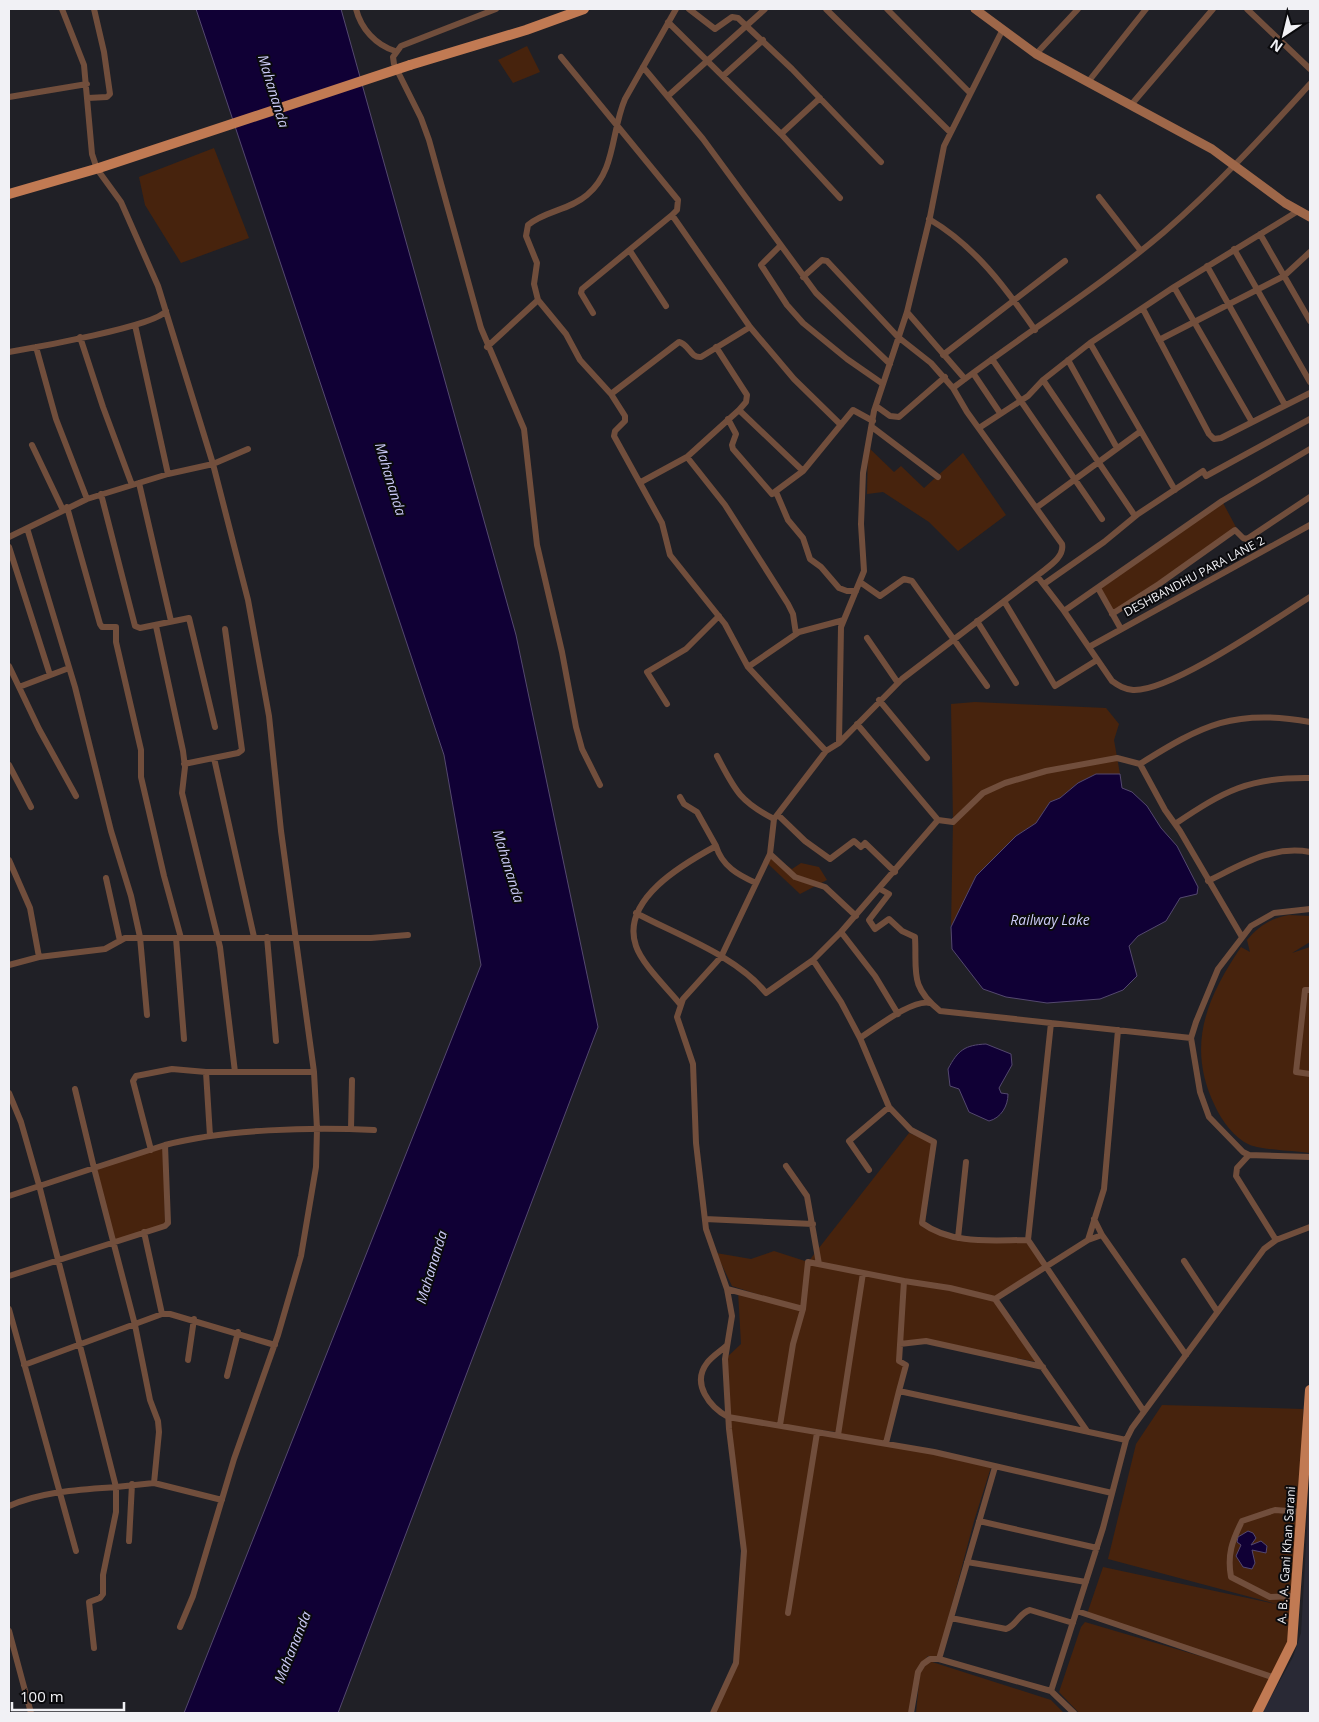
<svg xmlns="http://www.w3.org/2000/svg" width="1319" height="1722" viewBox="0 0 1319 1722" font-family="'Open Sans',sans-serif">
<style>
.built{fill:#292935}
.green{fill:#47230d}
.water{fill:#100035;stroke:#54486f}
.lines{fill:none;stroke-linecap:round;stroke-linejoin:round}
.street{stroke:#714e3c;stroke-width:6}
.secondary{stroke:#9e6749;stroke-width:9}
.primary{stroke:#c17a53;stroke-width:10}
.primary-bridge{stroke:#c17a53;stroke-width:10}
.labels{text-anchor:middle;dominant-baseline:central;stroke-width:4;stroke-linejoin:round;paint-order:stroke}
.street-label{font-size:12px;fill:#f1f1f5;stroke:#0a0a0d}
.water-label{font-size:14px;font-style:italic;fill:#cccbf7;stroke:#0a0a0d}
</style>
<rect width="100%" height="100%" fill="#202026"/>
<path class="built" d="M1310 1479V1713H1262L1293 1657 1301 1633Z"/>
<path class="green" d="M527 46 540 72 513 83 498 60Z
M214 148 249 238 181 263 145 205 139 177Z
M868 447 894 472 901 466 924 488 963 453 1006 515 958 551 929 522 883 492 867 494Z
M1222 501 1237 529 1112 613 1098 589Z
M975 702 1106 708 1119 724 1114 740 1120 774H1096L1078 783 1060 798 1050 802 1036 823 1016 836 976 876 951 927 953 822 951 704Z
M770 854 792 869 801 863 819 867 827 880 800 894 766 862Z
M1289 915 1310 916V942L1292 953 1310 947V1153C1295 1151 1263 1150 1250 1145 1234 1138 1222 1121 1215 1106 1186 1046 1206 999 1241 947L1250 952 1247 940C1259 926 1271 918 1289 915Z
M909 1133 934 1142 925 1226C954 1246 995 1240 1028 1240L1044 1264 995 1299 1037 1362 926 1341 900 1344 899 1361 906 1365 886 1443 838 1435 865 1273H863L836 1432 731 1417 992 1464 974 1521 938 1657 928 1656 917 1670 910 1713H713L736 1663 744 1551 728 1417 725 1359 741 1344 738 1291 787 1304 732 1286 716 1253 751 1259 774 1251 808 1262Z
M164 1147 165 1224 114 1241 97 1169Z
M1162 1405 1303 1409 1302 1512 1292 1643 1259 1713H1079L1059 1692 1081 1627 1085 1622 1254 1672 1087 1614 1103 1567 1280 1605 1108 1559 1136 1444Z
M929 1661 1051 1700 1064 1713H916L920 1672Z"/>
<path class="water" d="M196 9H341L516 635 598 1027 338 1713H184L481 965 444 755Z
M1096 774H1120L1122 788 1132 792 1147 806 1161 828 1177 846 1198 887 1197 894 1180 898 1166 921 1138 936 1129 946 1137 976 1123 990 1100 999 1047 1003 1006 997 983 989 952 949 951 927 976 876 1016 836 1036 823 1050 802 1060 798 1078 783Z
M986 1044 1011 1054 1012 1065 999 1088 1001 1093 1008 1094C1008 1106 1001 1118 989 1121L969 1112 959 1089 950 1086 948 1069C958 1050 965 1045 986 1044Z
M1248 1531 1253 1533 1256 1538 1251 1545 1261 1541 1267 1546 1266 1553 1252 1550 1255 1563 1252 1569 1243 1567 1236 1556 1241 1545 1237 1542 1238 1537Z"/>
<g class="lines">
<path class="street" d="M62 9 84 65 92 154 97 169 121 202 158 286 213 464 248 600 269 716 281 831 314 1072 317 1129 316 1167 301 1256 278 1335 234 1459 193 1596 180 1627
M356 9C361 29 376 45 395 51
M496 9 401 46 393 57 394 64 421 118 429 140 481 328 524 429 537 545 562 652 576 727 582 749 600 785
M676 9 625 99C611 131 616 171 587 195 570 210 544 211 528 225L526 236 537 263 534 284 538 300 566 334 580 360 611 394 625 416V421L615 431 614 436 662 523 670 555 725 624 748 667 826 751
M689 9 715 29 732 17 738 18 792 69 881 162
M826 9 950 132
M887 9 970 93
M1247 9 1310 69
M668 22 781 134 840 198
M1036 54 1078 9
M561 57 678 200 677 210 672 215
M643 67 703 139 816 293 890 364
M723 76 763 40
M1088 82 1146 9
M668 96 765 9
M9 97 87 84
M88 98 107 97 110 94 104 52 94 9
M1131 105 1213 9
M781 134 820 98
M1099 197 1141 251
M929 219C975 246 1005 287 1035 330
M1260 234 1310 321
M780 246 761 265 787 305 803 323 847 359 883 384
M1234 249 1310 382
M630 251 666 306
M1207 266 1285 405
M803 277 822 260 827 261 898 337 931 363 953 388C1022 335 1097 289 1164 232 1217 186 1263 136 1310 84
M1174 287 1252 422
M1143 309 1209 434 1214 439 1221 438 1310 393
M907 312 965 379
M593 313 581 293 582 289 672 215 750 327 794 379 841 425
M135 325 168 474
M80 337 103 407 132 485
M1159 340 1284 276 1310 252
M1090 343 1175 490
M36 347 56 419 87 499
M487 347 538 300
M716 347 747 395 746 402 739 410
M9 352C33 348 156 326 166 311
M943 355 1065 261
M992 359 1102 519
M1068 360 1117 448
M973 373 1000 413
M1043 380 1135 516
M953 388 967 412 1062 544C1065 558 1046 568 1037 576
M611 394 679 342C689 344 690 358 701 357L750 327
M876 406 890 416 899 417 945 377
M728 419 736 434 732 445 733 449 772 494 803 471 853 410 873 421
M872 427 938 477
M979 428 1028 396 1043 380 1090 343 1174 287 1298 211
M32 445 63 510
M687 457 725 505 788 604 793 614 796 634
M641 482 687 457 739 410 803 471
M139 483 171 621
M776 492 788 520 803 538 810 559 821 567 839 588 847 591H856
M101 494 135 626 140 628 189 618 215 727
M67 507 100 624 102 627H116V642L141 750V777L164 876 181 938
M1036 508 1141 431
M27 528 75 687 111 831 131 896 140 937 147 1015
M9 537 87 499 168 474 213 464 248 449
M9 547 50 675
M860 582 880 596 904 579 912 581 987 686
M1044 584 1104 542 1138 514 1203 471 1206 476 1310 419
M1098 588 1121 629
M1004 601 1055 686 1097 660
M1064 611 1112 681C1119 686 1124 689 1133 690 1171 692 1275 619 1310 597
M1112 614 1159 584 1235 530 1243 538 1247 539 1310 497
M977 621 1016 683
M156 626 183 751 185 767 182 793 220 947 235 1072
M867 638 898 683
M1089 647 1310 525
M9 666 39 729 76 796
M748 667 799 632 844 620
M19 687 69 668
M879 700 927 758
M667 704 647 672 686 649 719 616
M857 724 938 820 953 822 983 793 1005 783 1046 771 1117 758 1140 764 1165 810 1180 831 1242 937
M839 743 902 679 1037 576 1064 611 1222 501 1310 449
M717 756C735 790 739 801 774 819
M214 758 254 937
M184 764 238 753 242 750 225 629
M1140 764C1202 725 1235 708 1310 722
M9 765 31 807
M680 797 684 804 697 812 716 846
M778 815 805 841 830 859 854 841 861 847 865 843 895 872
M1175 824C1224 791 1249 777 1310 778
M770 854 795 877 825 887 856 916
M9 860 30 908 39 957
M106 878 120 941
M1208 881C1241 865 1272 845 1310 852
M880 889 889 894 869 920 875 929 889 919 902 931 915 937C917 972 909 986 940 1011L1191 1038
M1310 909 1274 913 1251 926 1218 969 1196 1022 1191 1038 1200 1092 1209 1117 1243 1152 1249 1155 1310 1157
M636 913C677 935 737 956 766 993L813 960 841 932 938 820
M841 932 875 976 898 1014
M267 937 276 1041
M176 938 184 1039
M813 960 841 1002 860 1038 889 1107 911 1130 934 1142 922 1223C952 1245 992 1240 1028 1240
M9 965 39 957 105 949 125 938H371L408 935
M1310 990H1305L1296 1072 1310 1074
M680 1004C667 988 642 964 636 946 620 900 683 864 716 846 722 866 738 875 756 883
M1051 1023 1028 1240 1143 1410
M860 1038C876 1028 912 999 930 1003
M206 1072 210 1136
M9 1093 21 1122 39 1185 116 1487C80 1490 43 1491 9 1506
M351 1129 352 1080
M165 1145C226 1129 311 1127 374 1130
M151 1150 133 1081 136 1076 172 1069 206 1072H314
M1249 1155 1237 1168 1236 1176 1276 1240
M786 1166 807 1196 819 1264
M869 1170 849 1141 889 1107
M9 1196 94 1168 135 1325 150 1400 158 1421 159 1432 154 1483 116 1487V1512L103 1575V1594L100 1598 89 1602 94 1648
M705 1219 813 1224
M1094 1219 1102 1235
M144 1232 162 1314
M958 1238 966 1162
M1088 1240 1102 1235 1186 1355
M1184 1261 1217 1311
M9 1276 165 1226 168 1223 165 1145 94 1168 75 1089
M727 1289 803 1309 808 1262 904 1281
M995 1299 1087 1431
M9 1309 76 1551
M900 1344 926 1341 1043 1367
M727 1345C721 1351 712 1356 707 1363 691 1384 710 1407 728 1417L934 1452 1112 1493
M188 1360 194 1319
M24 1365 162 1314H170L275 1345
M227 1376 238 1332
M899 1391 906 1365 899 1361 904 1281 950 1288 995 1299 1088 1240 1104 1189 1118 1030
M780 1425 793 1344 803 1309
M838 1435 863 1273
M886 1443 899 1391 1126 1440
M995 1467 939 1659 1051 1691 1074 1713
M154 1483 222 1500
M979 1521 1097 1548
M129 1541 132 1484
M967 1562 1086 1582
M1296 1596 1270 1597 1231 1577C1227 1555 1232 1541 1242 1521L1275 1510 1302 1512
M1077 1611 1275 1678
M788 1613 817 1433
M951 1618 1006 1629C1017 1625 1019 1613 1030 1610L1073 1623
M9 1631 31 1713
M1051 1691 1103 1528 1126 1440 1132 1428 1264 1249 1276 1240 1310 1227
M713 1713 736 1663 744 1551 729 1429 725 1359 732 1316 727 1289 706 1229 696 1143 693 1064 677 1017 683 999 721 957 770 854 774 819 826 751 839 743 841 627 864 571 861 524 863 473 874 411 907 312 930 217 944 146 1002 31
M911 1713 918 1672 923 1664 930 1659H939"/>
<path class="secondary" d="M975 9 1036 54 1212 149 1285 203 1310 217"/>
<path class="primary" d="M410 65 526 30 584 9
M9 194 99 168
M1257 1713 1292 1643 1310 1390"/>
<path class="primary-bridge" d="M99 168 410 65"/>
</g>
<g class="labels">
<g class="street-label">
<text transform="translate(1194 576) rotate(-28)">DESHBANDHU PARA LANE 2</text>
<text transform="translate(1286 1555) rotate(-86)">A. B. A. Gani Khan Sarani</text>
</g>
<g class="water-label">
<text transform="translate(274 91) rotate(73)">Mahananda</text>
<text transform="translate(391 479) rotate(73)">Mahananda</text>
<text transform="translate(509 866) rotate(73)">Mahananda</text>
<text x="1050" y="919">Railway Lake</text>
<text transform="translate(431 1267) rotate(-73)">Mahananda</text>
<text transform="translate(292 1647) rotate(-68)">Mahananda</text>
</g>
</g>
<rect width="1319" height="1722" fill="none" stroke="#f1f1f5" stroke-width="20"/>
<g transform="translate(1284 35) rotate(215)" stroke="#0a0a0d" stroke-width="4" paint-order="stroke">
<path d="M0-4L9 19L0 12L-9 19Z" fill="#f1f1f5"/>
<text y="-8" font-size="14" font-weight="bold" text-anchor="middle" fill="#f1f1f5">N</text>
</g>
<path d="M12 1702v8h112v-8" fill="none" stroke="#f1f1f5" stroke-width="2.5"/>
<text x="20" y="1702" font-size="15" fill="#f1f1f5" stroke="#0a0a0d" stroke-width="4" paint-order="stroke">100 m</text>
</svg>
